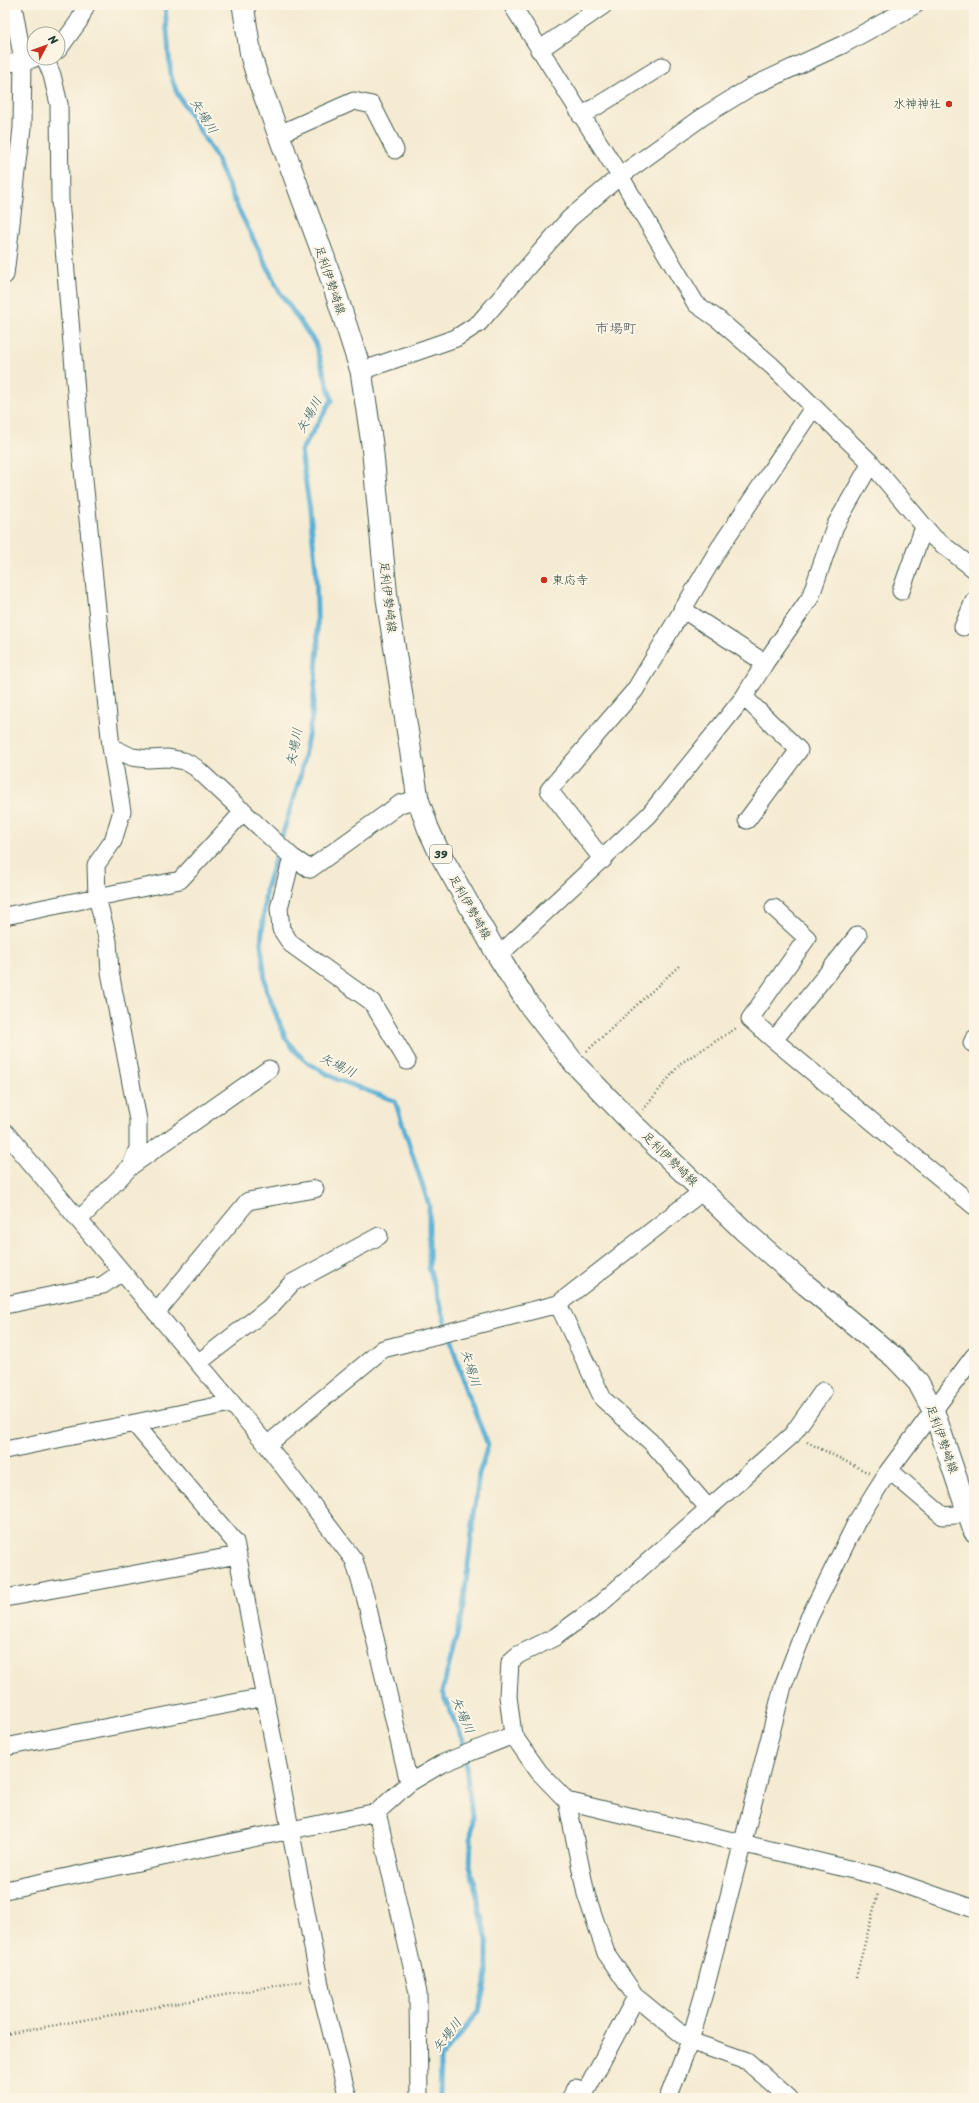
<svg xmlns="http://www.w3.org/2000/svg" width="979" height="2103" viewBox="0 0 979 2103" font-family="Sriracha,'Klee One',sans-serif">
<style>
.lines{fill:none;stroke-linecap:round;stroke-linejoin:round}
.stream{stroke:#59afd5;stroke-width:5}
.minor-casing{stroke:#3f574c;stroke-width:19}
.major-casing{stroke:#3f574c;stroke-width:23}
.path{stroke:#3f574c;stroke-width:2.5;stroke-dasharray:1 3;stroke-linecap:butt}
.minor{stroke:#fff;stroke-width:17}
.major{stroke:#fff;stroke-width:21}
.poi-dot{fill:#c8321e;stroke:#fcf5e5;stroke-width:1.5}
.labels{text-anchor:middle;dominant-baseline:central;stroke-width:4;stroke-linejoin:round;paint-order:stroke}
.shield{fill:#fcf5e5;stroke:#617469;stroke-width:1}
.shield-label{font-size:11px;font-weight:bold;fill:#1f3d34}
.poi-label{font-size:12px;fill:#1f3d34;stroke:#fcf5e5;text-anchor:end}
.street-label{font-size:12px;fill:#1f3d34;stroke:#fcf5e5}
.water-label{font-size:13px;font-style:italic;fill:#305f64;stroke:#fcf5e5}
.quarter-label{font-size:14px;fill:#58606b;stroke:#fcf5e5}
</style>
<rect width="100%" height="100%" fill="#fcf5e5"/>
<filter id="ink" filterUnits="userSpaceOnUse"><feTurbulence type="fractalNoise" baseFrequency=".025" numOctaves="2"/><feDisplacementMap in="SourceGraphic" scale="8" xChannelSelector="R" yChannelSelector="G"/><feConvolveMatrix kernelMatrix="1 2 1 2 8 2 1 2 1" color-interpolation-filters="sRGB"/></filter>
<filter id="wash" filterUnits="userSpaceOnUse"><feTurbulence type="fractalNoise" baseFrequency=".012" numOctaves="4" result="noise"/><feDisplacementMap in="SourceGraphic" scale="16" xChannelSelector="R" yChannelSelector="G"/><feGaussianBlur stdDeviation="0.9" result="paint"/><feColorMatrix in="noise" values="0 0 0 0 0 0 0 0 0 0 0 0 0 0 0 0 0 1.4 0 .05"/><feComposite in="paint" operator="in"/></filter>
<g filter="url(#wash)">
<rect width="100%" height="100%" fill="#f5ebd2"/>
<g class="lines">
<path class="stream" d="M165 5 169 56 171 76 177 93 216 157 237 206 279 291 315 343 332 400 301 451 310 511 316 571 318 647 312 716 300 777 266 889 261 944 266 989 285 1037 295 1051 308 1063 336 1079 395 1101 429 1205V1268L466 1391 488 1445 479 1474 462 1615 442 1692 463 1741 472 1816 470 1866 487 1941V1973L479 2011 440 2059 439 2098"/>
</g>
</g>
<g filter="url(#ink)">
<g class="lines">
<g class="minor-casing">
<path id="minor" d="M512 5 620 176 696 304 719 320 772 366 871 463 934 538 974 569
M58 50 79 21 86 5
M539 50 604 5
M45 58 52 75 59 104 60 200 80 440 111 747 122 811 113 841 96 865 97 897 108 941 110 972 138 1120V1148L131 1166 79 1220
M5 64 33 59
M581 116 662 66
M277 135 354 101 372 105 395 150
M5 275 22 128 23 61 13 5
M361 371 456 338 479 323 569 219 620 176 702 117 751 87 842 45 915 5
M901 591 924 527
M682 609 765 663
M963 627 974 601
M744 697 799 750 747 820
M111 747 132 757 148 759 168 758 184 761 195 767 292 857 310 869 400 804 418 799
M292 857 279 908 281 929 291 944 372 1002 407 1061
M603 860 549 790 635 690 718 550 813 408
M5 916 180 880 244 811
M858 935 774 1040 974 1206
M498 956 649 815 744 697 765 663 810 598 835 526 871 463
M974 1039 972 1043 974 1044
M774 1040 750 1019 807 938 774 908
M5 1132 267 1445 354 1560 366 1600 409 1783
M131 1166 269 1069
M558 1304 603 1399 653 1444 709 1509
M5 1305 103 1285 122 1272
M156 1313 248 1201 315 1189
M198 1363 269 1308 292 1283 379 1236
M823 1391 792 1435 599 1605 555 1637 518 1655 510 1662 508 1696 513 1735 539 1772 567 1801 882 1877 974 1909
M134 1423 235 1542 322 1995 348 2098
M267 1445 383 1349 558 1304 703 1191
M5 1450 231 1403
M889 1470 943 1516 968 1514
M5 1598 238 1555
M5 1747 265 1697
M567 1801 586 1894 606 1953 636 1997 690 2041 747 2061 789 2098
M377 1812 418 1993 419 2098
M5 1890 377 1812 409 1783 441 1764 513 1735
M571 2098 575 2088 586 2091 636 1997
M668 2098 690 2041 704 1993 783 1686 809 1618 857 1521 887 1473 974 1356"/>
</g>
<g class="major-casing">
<path id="major" d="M243 5 251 56 257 76 325 260 361 371 372 444 387 599 418 799 428 828 439 852 498 956 527 1002 574 1063 632 1123 743 1230 806 1285 895 1358 918 1382 934 1412 974 1531"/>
</g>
<path class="path" d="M587 1051 680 965
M643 1110 681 1063 738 1027
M807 1442 869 1473
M856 1977 878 1893
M5 2034 303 1981"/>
<use href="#minor" class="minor"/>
<use href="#major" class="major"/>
</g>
</g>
<g class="poi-dot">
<circle cx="949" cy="104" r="4"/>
<circle cx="544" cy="580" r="4"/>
</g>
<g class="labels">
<rect class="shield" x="430" y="845" width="22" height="18" rx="3"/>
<g class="shield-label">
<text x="441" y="854">39</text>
</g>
<g class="poi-label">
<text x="941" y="104">水神神社</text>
<text x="552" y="580" text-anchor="start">東応寺</text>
</g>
<g class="street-label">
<text transform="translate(330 280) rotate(71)">足利伊勢崎線</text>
<text transform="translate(388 597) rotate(83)">足利伊勢崎線</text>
<text transform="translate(470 907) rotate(60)">足利伊勢崎線</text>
<text transform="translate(670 1159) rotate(44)">足利伊勢崎線</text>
<text transform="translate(942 1439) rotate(70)">足利伊勢崎線</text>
</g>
<g class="water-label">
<text transform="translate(204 116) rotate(58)">矢場川</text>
<text transform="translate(309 415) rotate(-61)">矢場川</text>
<text transform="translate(294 747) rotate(-79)">矢場川</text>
<text transform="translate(338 1065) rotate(26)">矢場川</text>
<text transform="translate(471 1368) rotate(73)">矢場川</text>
<text transform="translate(463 1715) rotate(67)">矢場川</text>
<text transform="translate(447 2035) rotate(-52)">矢場川</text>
</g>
<g class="quarter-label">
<text x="616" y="328">市場町</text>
</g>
</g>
<rect width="979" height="2103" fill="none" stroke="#fcf5e5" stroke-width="20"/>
<g transform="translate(46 46) rotate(49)"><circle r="19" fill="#fcf5e5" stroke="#a4ab9e"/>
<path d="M0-3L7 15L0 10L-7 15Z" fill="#c8321e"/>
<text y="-6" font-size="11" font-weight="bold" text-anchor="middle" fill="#1f3d34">N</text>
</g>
</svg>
